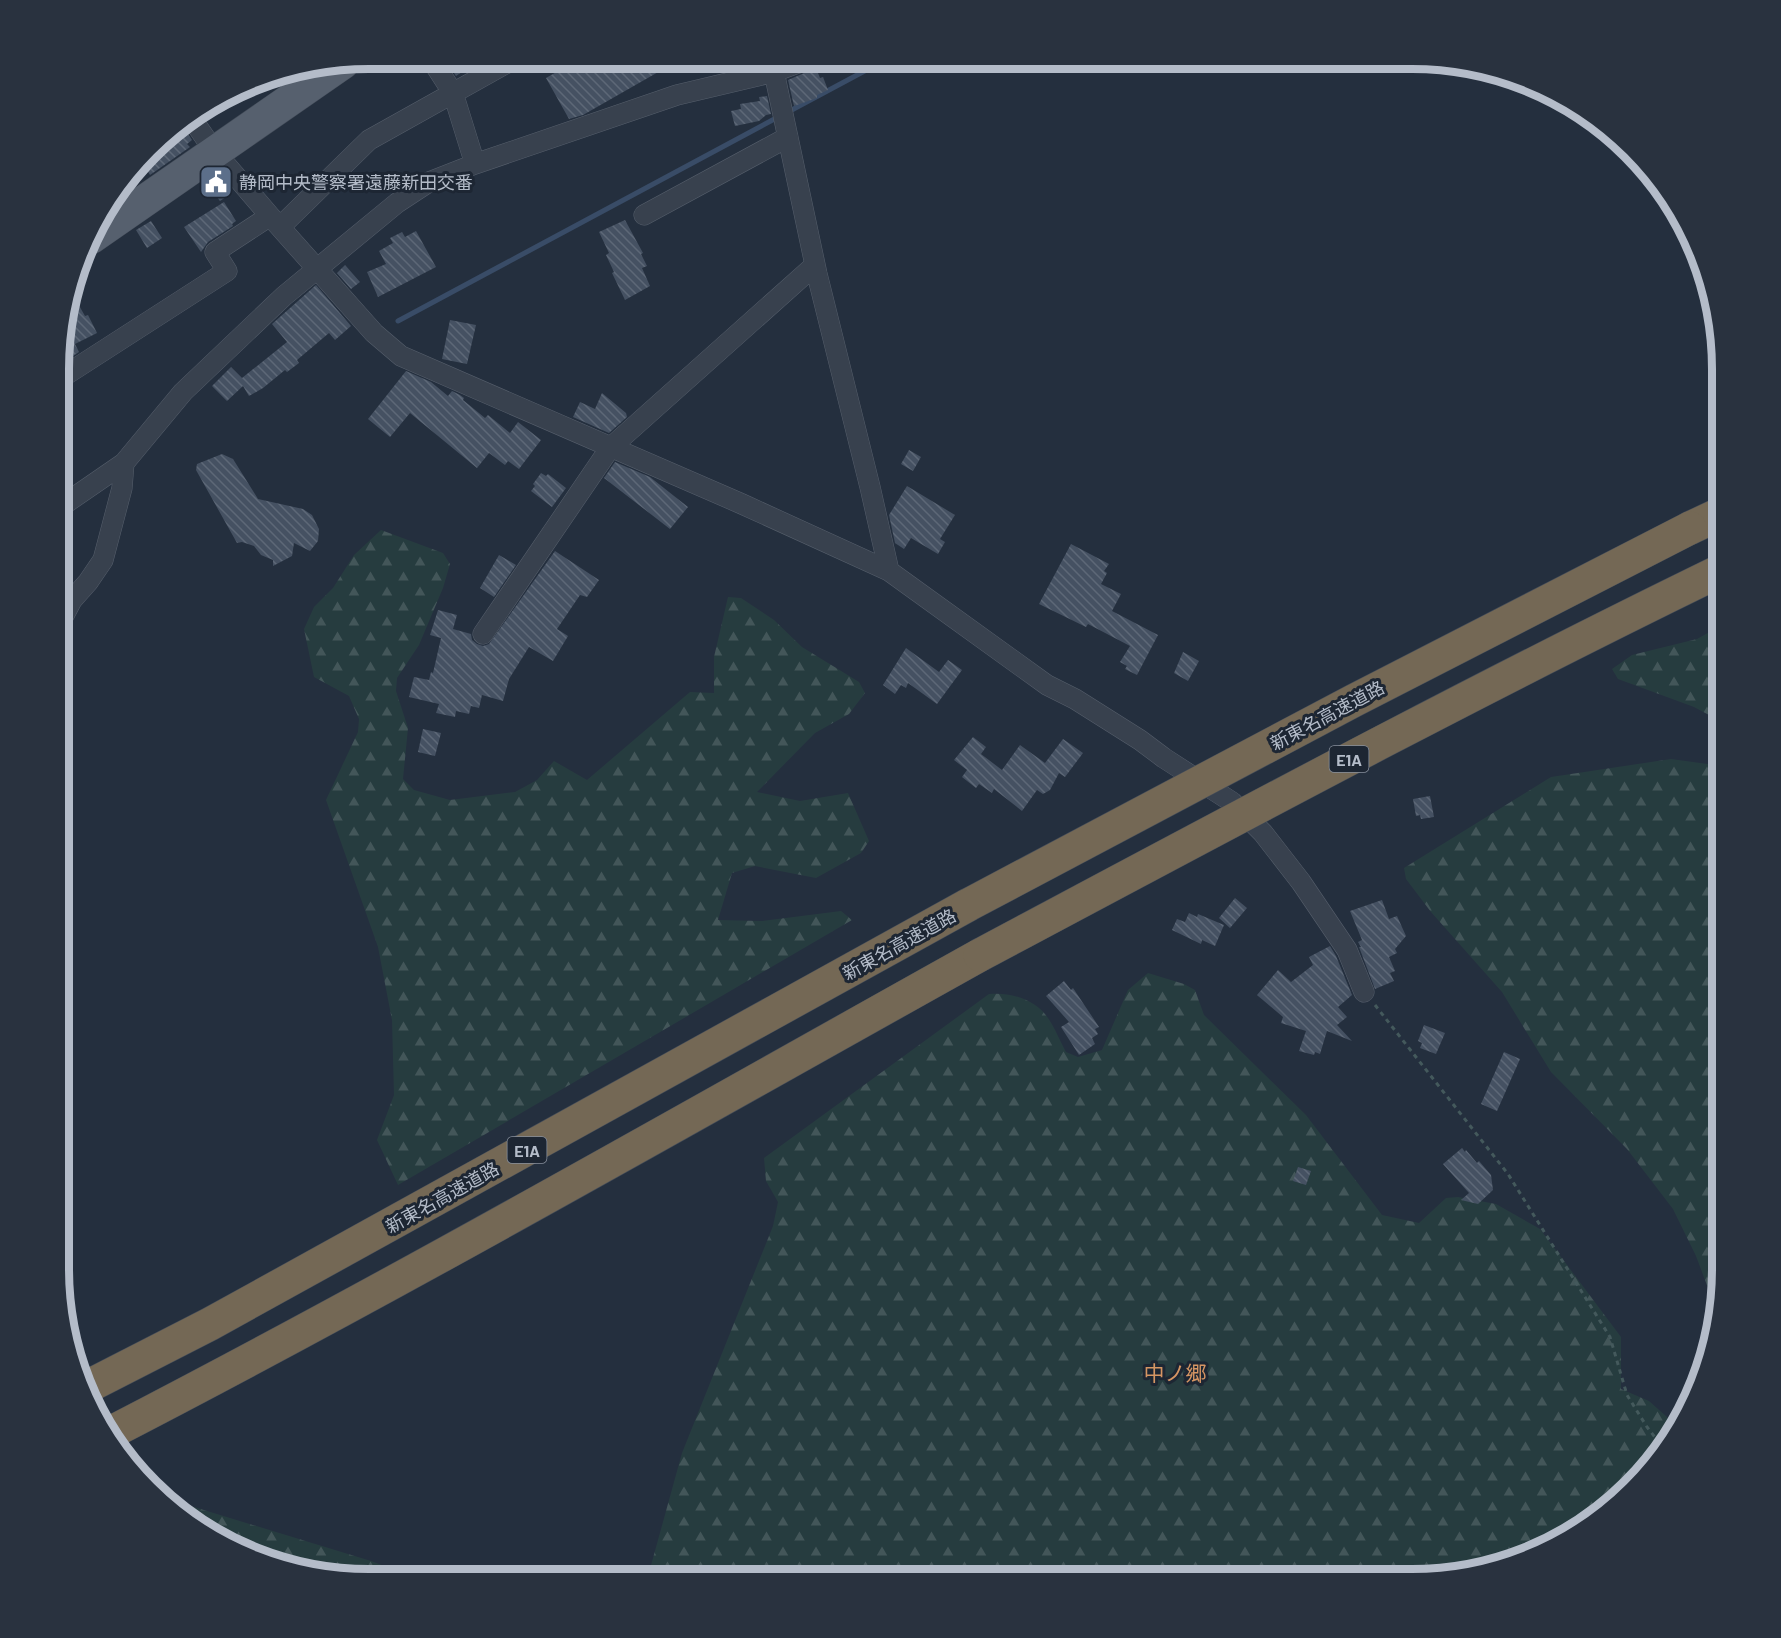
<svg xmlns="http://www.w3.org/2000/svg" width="1781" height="1638" viewBox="0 0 1781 1638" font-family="Barlow,'Noto Sans JP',sans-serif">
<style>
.forest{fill:url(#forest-firs)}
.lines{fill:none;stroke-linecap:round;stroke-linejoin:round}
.stream{stroke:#394c67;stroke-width:5}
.building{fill:url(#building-back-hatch)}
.street-casing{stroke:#565f6c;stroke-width:21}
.primary-casing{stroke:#414a57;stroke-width:33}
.highway-casing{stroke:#434c59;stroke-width:34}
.path{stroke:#44595c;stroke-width:3;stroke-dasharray:4.5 4.5;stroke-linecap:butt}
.street{stroke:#38414e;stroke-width:20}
.primary{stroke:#56606e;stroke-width:32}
.highway{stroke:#746855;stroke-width:33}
.highway-bridge-casing{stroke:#434c59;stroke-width:34;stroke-linecap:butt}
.highway-bridge{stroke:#746855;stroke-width:33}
.labels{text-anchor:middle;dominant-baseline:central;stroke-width:6;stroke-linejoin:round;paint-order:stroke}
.shield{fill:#1d2633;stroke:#878f9c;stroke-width:1.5}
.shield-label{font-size:16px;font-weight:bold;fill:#b4bcc9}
.poi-label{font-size:18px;fill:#b4bcc9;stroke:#1d2633;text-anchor:start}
.street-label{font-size:18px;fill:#b4bcc9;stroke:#1d2633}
.quarter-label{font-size:21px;fill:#d59563;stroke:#1d2633}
.rim{fill:none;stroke:#b4bcc9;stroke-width:8}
</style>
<defs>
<pattern id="forest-firs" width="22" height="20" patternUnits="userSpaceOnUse" patternTransform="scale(1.5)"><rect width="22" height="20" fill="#263c3f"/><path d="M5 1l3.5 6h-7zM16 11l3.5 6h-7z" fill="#435659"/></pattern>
<pattern id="building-back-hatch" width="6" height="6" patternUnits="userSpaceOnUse" patternTransform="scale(1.5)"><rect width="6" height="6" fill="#455162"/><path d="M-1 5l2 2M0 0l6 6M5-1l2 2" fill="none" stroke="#5d6877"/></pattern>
</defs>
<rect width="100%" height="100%" fill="#242f3e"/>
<path class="forest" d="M381 530 443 553 450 564 443 588 419 645 397 678 396 691 408 728 403 779 414 790 450 800 515 792 537 780 554 761 587 780 690 692 714 693V657L728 597 741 598 774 620 802 647 859 682 865 693 849 714 815 733 757 792 800 801 848 793 869 841 861 853 816 878 755 866 732 873 718 920 761 921 841 911 852 920 398 1185 377 1140 394 1095 392 1020 378 947 326 800 358 732 359 719 349 696 314 677 304 629 314 607 333 588 354 555Z
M1722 625V722L1694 707 1618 679 1612 669 1632 655 1697 639Z
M1671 759 1722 766V1269L1717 1312 1696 1256 1673 1209 1627 1149 1551 1072 1502 992 1431 912 1406 879 1404 868 1551 777Z
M1148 973 1184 984 1195 990 1204 1015 1306 1115 1382 1215 1419 1223 1446 1198 1458 1197 1496 1204 1540 1229 1621 1337V1389L1649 1401 1676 1425 1616 1503 1531 1556 1432 1579H651L650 1569 682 1453 773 1226 778 1202 766 1181 764 1158 989 994C1010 992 1035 999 1048 1018 1055 1028 1060 1041 1066 1052L1078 1057 1102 1050 1128 990Z
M168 1499 371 1561 419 1579H369L289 1569 232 1548Z"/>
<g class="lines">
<path class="stream" d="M788 112 887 59
M398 321 780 116"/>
</g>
<path class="building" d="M445 59H481L456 76Z
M579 59H681L583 115 569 119 546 78Z
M732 59H755L756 64 734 69Z
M816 68 820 78 823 77 828 90 817 95V98L794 106 788 80Z
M767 96 771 114 766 115 759 121 735 126 731 111 741 109 740 104 760 101 759 97Z
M182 125 192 140 187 144 190 147 150 175 142 162 165 135Z
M218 174 232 193 220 201 206 182Z
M224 202 236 221 232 224 233 226 208 242 201 252 184 227Z
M625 220 643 253 641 254 647 266 642 268 650 286 625 300 612 273 614 272 606 255 609 253 599 232Z
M151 221 162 238 147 248 136 230Z
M416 231 436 267 378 297 367 272 386 264 379 251 393 243 390 238 402 232 405 237Z
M345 265 360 282 351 289 337 273Z
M316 285 351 326 335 340 329 333 297 360 299 363 287 372 285 370 263 388 249 396 243 386 227 401 212 386 231 367 242 378 287 342 272 324Z
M71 290 81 309 85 316 88 315 97 333 75 344 79 352 64 362V318L68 316 64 309Z
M450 320 476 325 467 364 442 359Z
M406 371 431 382 448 396 452 391 460 395 464 398 463 400 485 418 488 415 510 433 518 422 541 440 519 469 508 461 505 465 489 453 477 468 410 413 390 437 368 419Z
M602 393 626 413 627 417 609 433 573 417 580 402 595 409Z
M909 450 921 457 913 471 901 464Z
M222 454 233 459 258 499 303 509 312 515 319 529 318 541 310 551 294 543 292 556 273 566V560L261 555 254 546 242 542 237 543 196 470 197 464Z
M615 462 650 477 688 507 670 529 604 478Z
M541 473 546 476 548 474 566 488 552 507 531 491 535 486 533 484Z
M907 486 955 515 940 539 945 542 938 554 911 538 904 549 895 543 889 515Z
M1071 544 1109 564 1104 571 1107 573 1101 584 1121 594 1112 611 1158 635 1137 675 1125 669 1127 666 1120 662 1130 646 1088 624 1086 627 1039 604Z
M555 551 599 580 587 597 580 595 557 629 568 636 553 661 529 647 509 679 503 701 482 695 479 708 471 706 469 714 456 711 455 717 436 713 439 704 409 697 414 677 429 680 431 672 433 673 441 638 430 635 438 610 457 615 453 629 471 634 472 640 477 644 483 646 489 644Z
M499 555 516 565 494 597 480 588Z
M906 648 939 672 948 660 962 670 937 704 908 683 906 688 901 685 895 694 883 685Z
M1183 652 1199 661 1188 681 1174 673Z
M423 729 441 733 435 756 418 752Z
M973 737 986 747 981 754 1002 770 1020 745 1045 763 1063 739 1083 753 1065 777 1059 773 1050 790 1043 794 1037 790 1022 811 994 789 992 793 979 784 976 788 962 777 967 770 954 760Z
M1430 796 1434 817 1421 819 1420 815 1416 816 1413 799Z
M1235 898 1247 908 1230 928 1219 918Z
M1382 900 1389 919 1397 916 1406 936 1395 949 1397 953 1389 957 1395 971 1390 973 1394 981 1375 989 1359 947H1361L1358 942 1362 940 1350 911Z
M1189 913 1197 917 1198 914 1224 925 1215 946 1202 940 1201 944 1172 930 1177 919 1185 922Z
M1330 946 1336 956 1352 995 1338 1007 1347 1017 1337 1025 1352 1041 1327 1031 1320 1054 1315 1052 1314 1055 1299 1051 1306 1031 1281 1023 1283 1017 1257 995 1278 970 1291 982 1313 965 1309 957Z
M1064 981 1071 990 1073 988 1099 1027 1095 1029 1098 1034 1092 1038 1095 1044 1079 1055 1061 1027 1069 1022 1046 996Z
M1424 1025 1445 1033 1436 1054 1420 1048 1422 1043 1418 1041Z
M1504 1052 1520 1059 1497 1111 1481 1104Z
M1462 1148 1465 1152 1466 1150 1477 1163 1479 1161 1491 1175 1493 1190 1478 1204 1461 1200 1469 1193 1443 1164Z
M1298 1167 1311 1171 1306 1185 1293 1181Z"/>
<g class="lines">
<g class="street-casing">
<path id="street" d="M431 59 453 93 475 164
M767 59 774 72 817 274 870 487 889 571
M192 119 215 152 270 216 374 333 401 356 742 504 889 571 1047 685 1075 699 1140 740 1164 758 1232 802 1263 833 1301 882 1347 950 1364 992
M644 215 788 137
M280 227 369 140 514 59
M64 376 227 271 215 252 270 216
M63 505 124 463 183 392 284 296 397 203 429 182 475 164 677 95 774 72 809 59
M63 617 72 600 88 582 103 560 122 488 124 463
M483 634 610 448 815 265"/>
</g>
<g class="primary-casing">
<path id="primary" d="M91 238 343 63"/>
</g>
<g class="highway-casing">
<path id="highway" d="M1690 528 1722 513
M83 1389 210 1324 968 905
M110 1433C404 1281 691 1116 980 955"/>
</g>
<path class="path" d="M1375 1005 1508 1174 1610 1337 1627 1395 1647 1427 1661 1445"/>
<use href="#street" class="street"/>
<use href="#primary" class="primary"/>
<use href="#highway" class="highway"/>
<g class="highway-bridge-casing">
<path id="highway-bridge" d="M968 905 1353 701 1690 528
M980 955C1226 824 1471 692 1722 570"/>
</g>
<use href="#highway-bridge" class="highway-bridge"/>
</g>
<defs>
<g id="civic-square" transform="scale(1.725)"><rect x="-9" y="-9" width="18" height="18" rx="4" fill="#5c6f8a" stroke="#1d2633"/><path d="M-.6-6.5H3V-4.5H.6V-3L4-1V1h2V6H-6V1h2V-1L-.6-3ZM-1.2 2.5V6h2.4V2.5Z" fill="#fff"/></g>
</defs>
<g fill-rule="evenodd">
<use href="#civic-square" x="216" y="182"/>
</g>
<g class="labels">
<g class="shield">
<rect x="1329.5" y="746" width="39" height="26" rx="4.5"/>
<rect x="507.5" y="1137" width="39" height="26" rx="4.5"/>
</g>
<g class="shield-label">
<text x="1349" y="759">E1A</text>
<text x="527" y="1150">E1A</text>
</g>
<g class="poi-label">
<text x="239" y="182">静岡中央警察署遠藤新田交番</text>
</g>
<g class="street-label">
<text transform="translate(1327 715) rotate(-28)">新東名高速道路</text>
<text transform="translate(899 944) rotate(-29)">新東名高速道路</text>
<text transform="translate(442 1197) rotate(-29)">新東名高速道路</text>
</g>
<g class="quarter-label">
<text x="1175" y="1372">中ノ郷</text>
</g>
</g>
<path d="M0 0H1781V1638H0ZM369 69H1412A300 300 0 0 1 1712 369V1269A300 300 0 0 1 1412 1569H369A300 300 0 0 1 69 1269V369A300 300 0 0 1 369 69Z" fill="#29323f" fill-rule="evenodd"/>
<path class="rim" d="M369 69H1412A300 300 0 0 1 1712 369V1269A300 300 0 0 1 1412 1569H369A300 300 0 0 1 69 1269V369A300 300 0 0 1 369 69Z"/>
</svg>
